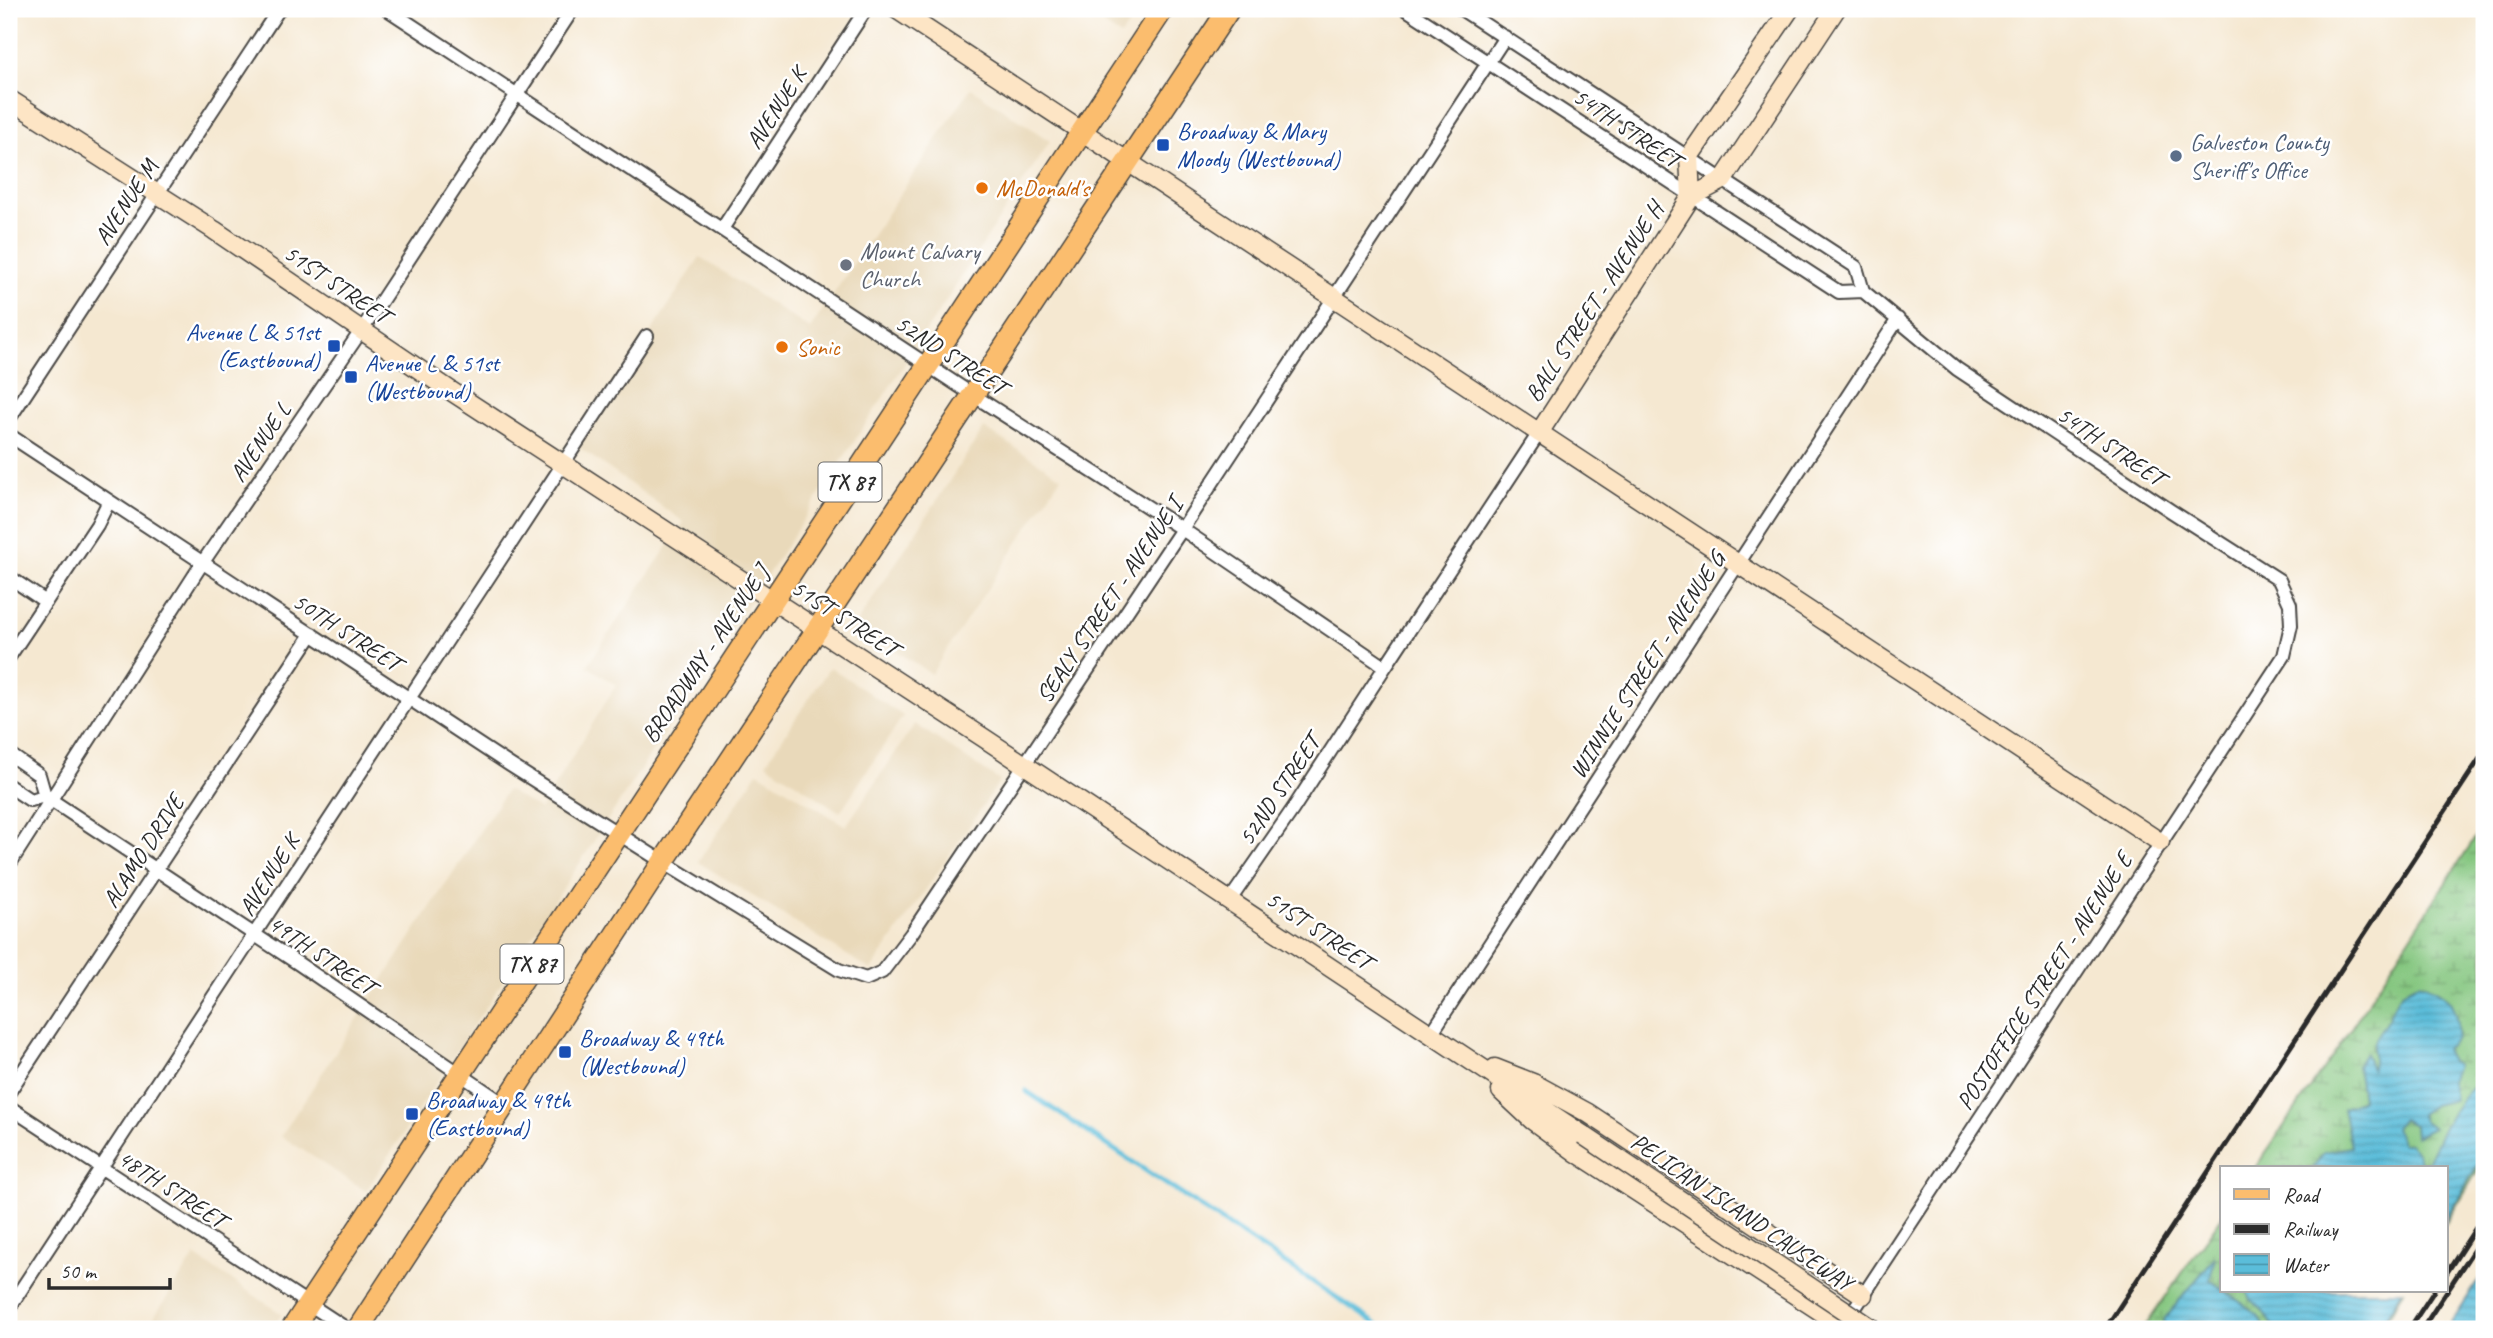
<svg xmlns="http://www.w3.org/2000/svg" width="2493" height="1338" viewBox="0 0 2493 1338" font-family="Caveat,sans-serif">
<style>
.built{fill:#e9d9ba}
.wetland{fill:url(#wetland-marsh);stroke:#587855;stroke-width:2}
.water{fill:url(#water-rules);stroke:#437482;stroke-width:2}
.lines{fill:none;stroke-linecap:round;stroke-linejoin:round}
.stream{stroke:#5bbdda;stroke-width:5}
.street-casing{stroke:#494744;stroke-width:16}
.secondary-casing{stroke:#494744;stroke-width:21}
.primary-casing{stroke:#494744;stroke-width:24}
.street{stroke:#fff;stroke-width:12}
.secondary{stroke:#fde5c5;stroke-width:18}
.primary{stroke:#fbbd6e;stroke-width:21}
.rail{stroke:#2b2b2b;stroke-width:5}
.secondary-bridge-casing{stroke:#494744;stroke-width:21;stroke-linecap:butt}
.secondary-bridge{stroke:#fde5c5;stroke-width:18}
.transit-dot{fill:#1a4fb4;stroke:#fff;stroke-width:2.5}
.service-dot{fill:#5c6f8a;stroke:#fff;stroke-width:2.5}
.food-dot{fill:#e8710a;stroke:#fff;stroke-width:2.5}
.worship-dot{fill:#6b7280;stroke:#fff;stroke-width:2.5}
.labels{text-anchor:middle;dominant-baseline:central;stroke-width:5;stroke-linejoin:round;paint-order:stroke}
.shield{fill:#fff;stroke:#6b6b6b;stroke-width:2}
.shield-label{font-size:23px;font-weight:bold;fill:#2b2b2b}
.street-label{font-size:24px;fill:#2b2b2b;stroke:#fff}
.transit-label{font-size:24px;fill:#164399;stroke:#fff;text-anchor:start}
.service-label{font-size:24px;fill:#4e5e75;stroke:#fff;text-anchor:start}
.food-label{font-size:24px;fill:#c56008;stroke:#fff;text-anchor:start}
.worship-label{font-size:24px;fill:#5b616d;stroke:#fff;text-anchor:start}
</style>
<defs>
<pattern id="wetland-marsh" width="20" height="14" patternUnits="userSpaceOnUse" patternTransform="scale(1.75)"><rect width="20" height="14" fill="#84c67f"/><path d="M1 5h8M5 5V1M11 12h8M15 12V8" fill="none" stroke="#6ca168"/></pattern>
<pattern id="water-rules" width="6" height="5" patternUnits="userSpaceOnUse" patternTransform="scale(1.75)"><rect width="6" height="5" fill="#5bbdda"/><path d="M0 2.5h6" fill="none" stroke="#4b9ab1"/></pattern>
</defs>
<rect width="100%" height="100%" fill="#fff"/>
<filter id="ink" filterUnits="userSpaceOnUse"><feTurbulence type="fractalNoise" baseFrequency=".0143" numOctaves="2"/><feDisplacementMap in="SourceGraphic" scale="14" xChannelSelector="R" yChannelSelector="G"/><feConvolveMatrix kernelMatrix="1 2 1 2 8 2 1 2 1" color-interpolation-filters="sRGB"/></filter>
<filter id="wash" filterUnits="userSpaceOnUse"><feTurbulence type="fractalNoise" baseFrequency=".00686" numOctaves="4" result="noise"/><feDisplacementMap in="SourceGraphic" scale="28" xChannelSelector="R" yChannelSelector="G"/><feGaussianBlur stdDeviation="1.57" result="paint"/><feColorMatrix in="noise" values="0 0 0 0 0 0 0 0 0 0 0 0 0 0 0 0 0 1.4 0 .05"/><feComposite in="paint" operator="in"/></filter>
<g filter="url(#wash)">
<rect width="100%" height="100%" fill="#f5e8d1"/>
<path class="built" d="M1079 9H1140L1121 36Z
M971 88 1050 141 366 1191 281 1136 507 790 540 810 616 685 587 666 684 522 577 446 700 257 810 329Z
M984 428 1061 477 931 674 856 624Z
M830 667 903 716 840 812 766 763Z
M915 724 1000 781 871 970 698 862 758 772 846 826Z
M195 1256 282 1314 272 1329H146Z"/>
<path class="wetland" d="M2484 824V1160L2446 1223V1168H2255L2338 1048Z
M2222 1216V1291H2404L2381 1329H2143Z"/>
<path class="water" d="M2419 983C2450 992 2459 1008 2457 1038L2445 1049 2451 1062 2457 1066 2451 1081 2454 1100 2434 1105 2420 1114 2423 1121 2433 1128 2415 1137 2414 1125 2402 1119 2395 1128 2402 1144H2410L2417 1153 2422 1168H2313L2324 1152 2351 1147 2343 1108 2362 1100 2357 1066 2365 1053 2371 1069C2376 1060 2370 1050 2374 1042 2377 1033 2384 1026 2388 1018 2396 1000 2399 990 2419 983Z
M2484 1078V1153L2446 1220V1168H2424C2440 1137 2454 1097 2484 1078Z
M2215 1257 2210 1280 2258 1315 2265 1329H2211L2209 1322C2182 1316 2183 1329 2162 1329L2165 1318Z
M2484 1272V1329H2447Z
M2247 1291H2402L2378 1329H2275C2265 1318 2264 1307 2250 1300Z"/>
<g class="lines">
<path class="stream" d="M1026 1091 1384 1329"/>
</g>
</g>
<g filter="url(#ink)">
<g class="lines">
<g class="street-casing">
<path id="street" d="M387 9 973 395 1182 529 1385 667 1539 433
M1406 9 1839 292 1863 291
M1461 9 1856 267 1863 291 1957 369 2171 511 2279 580 2290 604 2291 625 2284 656 1847 1320
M722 229 866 9
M9 419 279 9
M9 435 510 765 663 862 839 970 866 979 882 972 911 934 1182 529 1505 37
M9 577 46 602
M9 657 97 525 109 501
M9 754 39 775 45 796 299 964 504 1104
M9 786 30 800 45 796
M9 865 203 562 376 309 573 9
M1230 900 1293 809 1385 667
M1431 1034 1898 319
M9 1092 312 634
M9 1107 347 1329
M9 1308 647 336"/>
</g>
<g class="secondary-casing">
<path id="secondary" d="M896 9 2160 842
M9 99 214 230 451 391 984 738 1583 1135
M1691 197 1689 157 1790 9
M1539 433 1691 197 1723 180 1836 9
M1495 1068 1533 1083 1588 1113 1863 1295
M1501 1091 1532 1120 1577 1153 1843 1326"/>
</g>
<g class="primary-casing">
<path id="primary" d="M292 1329 1163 9
M358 1329 663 862 1229 9"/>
</g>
<use href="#street" class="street"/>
<use href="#secondary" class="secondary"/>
<use href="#primary" class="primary"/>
<path class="rail" d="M2446 1274 2484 1215
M2105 1329 2484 752
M2409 1329 2434 1291
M2422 1329 2484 1234"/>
<g class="secondary-bridge-casing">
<path id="secondary-bridge" d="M1583 1135 1873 1329"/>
</g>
<use href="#secondary-bridge" class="secondary-bridge"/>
</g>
</g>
<g class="transit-dot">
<rect x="1156" y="138" width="14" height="14" rx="3.5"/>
<rect x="327" y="339" width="14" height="14" rx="3.5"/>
<rect x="344" y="370" width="14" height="14" rx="3.5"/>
<rect x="558" y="1045" width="14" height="14" rx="3.5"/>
<rect x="405" y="1107" width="14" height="14" rx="3.5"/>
</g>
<circle class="service-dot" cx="2176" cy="156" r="7"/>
<g class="food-dot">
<circle cx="982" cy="188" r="7"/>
<circle cx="782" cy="347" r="7"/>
</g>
<circle class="worship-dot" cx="846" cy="265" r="7"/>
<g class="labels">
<g class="shield">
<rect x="818.5" y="462.5" width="63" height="39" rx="5"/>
<rect x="500.5" y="944.5" width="63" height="39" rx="5"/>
</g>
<g class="shield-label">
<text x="850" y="482">TX 87</text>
<text x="532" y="964">TX 87</text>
</g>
<g class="street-label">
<text transform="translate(776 108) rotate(-57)">AVENUE K</text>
<text transform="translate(1627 128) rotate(34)">54TH STREET</text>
<text transform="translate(126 202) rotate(-57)">AVENUE M</text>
<text transform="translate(337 284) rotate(34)">51ST STREET</text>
<text transform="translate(1594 302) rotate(-57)">BALL STREET - AVENUE H</text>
<text transform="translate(951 355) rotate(33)">52ND STREET</text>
<text transform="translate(260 442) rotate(-56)">AVENUE L</text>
<text transform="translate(2111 446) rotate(34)">54TH STREET</text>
<text transform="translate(1109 600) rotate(-56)">SEALY STREET - AVENUE I</text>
<text transform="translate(845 618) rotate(33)">51ST STREET</text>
<text transform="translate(347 632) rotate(33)">50TH STREET</text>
<text transform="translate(705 654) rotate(-56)">BROADWAY - AVENUE J</text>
<text transform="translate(1647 665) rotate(-57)">WINNIE STREET - AVENUE G</text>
<text transform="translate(1279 790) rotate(-56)">52ND STREET</text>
<text transform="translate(143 851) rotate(-57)">ALAMO DRIVE</text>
<text transform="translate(269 875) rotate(-57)">AVENUE K</text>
<text transform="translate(1319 930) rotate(34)">51ST STREET</text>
<text transform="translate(322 955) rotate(34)">49TH STREET</text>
<text transform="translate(2044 981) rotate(-57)">POSTOFFICE STREET - AVENUE E</text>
<text transform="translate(172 1189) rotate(33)">48TH STREET</text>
<text transform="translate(1742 1212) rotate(34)">PELICAN ISLAND CAUSEWAY</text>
</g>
<g class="transit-label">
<text x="1177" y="131">Broadway &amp; Mary<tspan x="1177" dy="28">Moody (Westbound)</tspan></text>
<text x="320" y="332" text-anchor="end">Avenue L &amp; 51st<tspan x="320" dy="28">(Eastbound)</tspan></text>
<text x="365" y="363">Avenue L &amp; 51st<tspan x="365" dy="28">(Westbound)</tspan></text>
<text x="579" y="1038">Broadway &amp; 49th<tspan x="579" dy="28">(Westbound)</tspan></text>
<text x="426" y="1100">Broadway &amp; 49th<tspan x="426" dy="28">(Eastbound)</tspan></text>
</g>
<g class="service-label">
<text x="2190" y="142">Galveston County<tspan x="2190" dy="28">Sheriff's Office</tspan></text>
</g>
<g class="food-label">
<text x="996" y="188">McDonald's</text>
<text x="796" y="347">Sonic</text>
</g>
<g class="worship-label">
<text x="860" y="251">Mount Calvary<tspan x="860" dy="28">Church</tspan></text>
</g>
</g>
<rect width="2493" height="1338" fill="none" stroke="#fff" stroke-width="35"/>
<rect x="2220" y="1166" width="228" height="126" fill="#ffffff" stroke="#aaaaaa" stroke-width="2"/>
<rect x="2234" y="1189" width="35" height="10" fill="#fbbd6e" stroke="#aaaaaa" stroke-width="2"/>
<text x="2283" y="1202" font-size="21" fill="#2b2b2b">Road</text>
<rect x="2234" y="1224" width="35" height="10" fill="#2b2b2b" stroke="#aaaaaa" stroke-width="2"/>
<text x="2283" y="1236" font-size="21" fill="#2b2b2b">Railway</text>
<rect x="2234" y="1254" width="35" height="21" fill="url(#water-rules)" stroke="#aaaaaa" stroke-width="2"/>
<text x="2283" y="1272" font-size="21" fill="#2b2b2b">Water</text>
<path d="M49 1278v10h121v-10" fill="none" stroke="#2b2b2b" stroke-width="3.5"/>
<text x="60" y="1278" font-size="21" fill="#2b2b2b" stroke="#ffffff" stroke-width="5" paint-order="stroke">50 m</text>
</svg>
